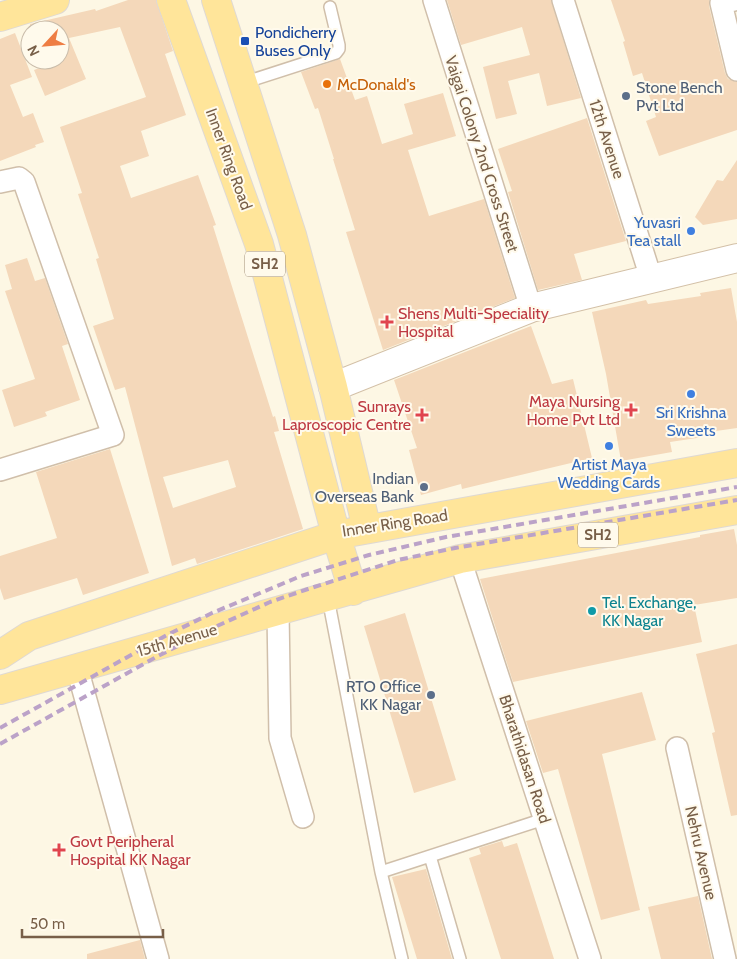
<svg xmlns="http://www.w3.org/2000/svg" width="737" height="959" viewBox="0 0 737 959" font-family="Cabin,sans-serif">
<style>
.building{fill:#f4d8ba;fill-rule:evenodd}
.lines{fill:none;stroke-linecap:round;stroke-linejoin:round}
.lane-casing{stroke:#d0bfaa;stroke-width:14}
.street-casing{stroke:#d0bfaa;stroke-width:24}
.secondary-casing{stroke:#d3c0a7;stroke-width:30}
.primary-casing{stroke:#dfd9d3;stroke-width:30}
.lane{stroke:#fff;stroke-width:11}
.street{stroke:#fff;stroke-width:21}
.secondary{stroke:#fff;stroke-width:28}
.primary{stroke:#ffe59a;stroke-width:28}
.rail{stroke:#bba2c8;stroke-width:4;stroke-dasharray:8 5;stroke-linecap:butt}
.transit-dot{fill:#1a4fb4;stroke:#fffaec;stroke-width:2}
.food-dot{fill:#e8710a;stroke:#fffaec;stroke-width:2}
.service-dot{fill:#5c6f8a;stroke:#fffaec;stroke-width:2}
.shop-dot{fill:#3f7fe0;stroke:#fffaec;stroke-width:2}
.health-dot{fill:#e0444e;stroke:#fffaec;stroke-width:2}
.culture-dot{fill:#0f9aa8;stroke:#fffaec;stroke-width:2}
.labels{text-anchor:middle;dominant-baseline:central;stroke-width:4;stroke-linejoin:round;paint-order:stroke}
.shield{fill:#fffaec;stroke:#a08e79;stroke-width:1}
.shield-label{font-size:15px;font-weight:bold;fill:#785f48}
.transit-label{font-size:16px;fill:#164399;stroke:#fffaec;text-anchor:start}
.food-label{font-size:16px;fill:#c56008;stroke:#fffaec;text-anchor:start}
.service-label{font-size:16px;fill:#4e5e75;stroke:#fffaec;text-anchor:end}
.street-label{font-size:16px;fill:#785f48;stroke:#fffaec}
.shop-label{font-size:16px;fill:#366cbe;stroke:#fffaec}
.health-label{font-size:16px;fill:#be3a42;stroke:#fffaec;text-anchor:start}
.culture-label{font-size:16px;fill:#0d838f;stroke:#fffaec;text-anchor:start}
</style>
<rect width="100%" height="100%" fill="#fdf7e4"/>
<path class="building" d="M128 0H156L173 51 165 54 186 115 141 131 149 156 120 166 131 198 198 175 216 225 213 226 273 417 275 416 279 431 274 432 303 529 197 564 195 558 172 566 125 387 115 390 93 326 114 319 96 259 99 258 78 194 82 193 60 127 146 97 120 27 69 38 86 79 45 96 34 70 60 60V30H30V24L95 9 96 11ZM228 460 236 487 173 508 163 477Z
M447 0H551L581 98 547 106 539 73 508 81 517 114 496 119 483 67 530 55 522 27 461 45Z
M611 0H709V6L725 73 728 79 737 82V130L659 156 646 121 656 117 642 73 633 76 623 42 625 41Z
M15 33 32 77 10 85 23 117 33 113 44 142 35 145 36 147 0 161V39Z
M340 59 355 100 367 96 382 144 413 134 404 104 443 93 456 136 408 150 429 216 484 199 515 298 383 350 346 232 355 230 333 159H334L318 108 315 109 301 72Z
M587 118 626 241 574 254 582 280 538 290 508 192 512 191 498 149Z
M737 160V219L703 225 695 217 717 180 723 181Z
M27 258 35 281 45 278 68 344 62 346 80 400 45 412 47 416 14 427 2 390 35 379 5 291 12 289 5 265Z
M731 288 737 322V428L716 431 717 435 670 442 672 452 621 461 606 374 592 312 646 300 648 304 701 296 700 293Z
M531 326 552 384 573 379 592 458 462 489 461 484 421 495 409 450 417 448 394 380Z
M110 449 149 573 83 595 77 578 4 600 0 588V556L57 538 36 472Z
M734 529 737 545V598L694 605 702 642 513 682 480 579 700 537V535Z
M405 613 456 780 414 793 364 626Z
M737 644V815L731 816 712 733 715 732 696 654Z
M642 692 656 740 602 754 640 910 601 920 558 769 543 773 526 721Z
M502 841 504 847 517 843 554 959H501L469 858 481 854 479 848Z
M426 869 452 959H417L392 877Z
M698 896 712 959H661L648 907Z
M140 940 145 959H87V954Z"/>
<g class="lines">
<g class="lane-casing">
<path id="lane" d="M243 83 336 53 339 49V45L330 7
M328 598 381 872 402 959
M430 856 460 959
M381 872 544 819"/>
</g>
<g class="street-casing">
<path id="street" d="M434 0 531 308
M563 0 651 278
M734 0 721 3 737 70
M0 182 19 178 24 182 113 435 0 470
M460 559 590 959
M278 612 280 738 303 817
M77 668 158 959
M677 748 725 959"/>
</g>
<g class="secondary-casing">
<path id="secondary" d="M333 387 531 308 737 258"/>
</g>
<g class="primary-casing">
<path id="primary" d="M171 0 259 244 336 535 353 591
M216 0 292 235 333 387 367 529
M0 17 55 0
M0 655 29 636 336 535 737 463
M0 690 460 559 737 510"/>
</g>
<use href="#lane" class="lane"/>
<use href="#street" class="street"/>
<use href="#secondary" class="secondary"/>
<use href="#primary" class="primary"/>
<path class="rail" d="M0 728 167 635 212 613 301 576 369 555 446 537 737 487
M0 744 158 656 217 626 270 602 308 589 398 560 455 548 737 500"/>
</g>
<rect class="transit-dot" x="240" y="36" width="10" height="10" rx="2.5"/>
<circle class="food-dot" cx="327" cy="84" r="5"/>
<g class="service-dot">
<circle cx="626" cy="96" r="5"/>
<circle cx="424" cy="487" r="5"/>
<circle cx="431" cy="695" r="5"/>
</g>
<g class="shop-dot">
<circle cx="691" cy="231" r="5"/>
<circle cx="691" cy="394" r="5"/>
<circle cx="609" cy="446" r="5"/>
</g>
<g class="health-dot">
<path d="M384.5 314.5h5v5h5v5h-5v5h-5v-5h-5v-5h5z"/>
<path d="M628.5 402.5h5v5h5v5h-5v5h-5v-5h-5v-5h5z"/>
<path d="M419.5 407.5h5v5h5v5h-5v5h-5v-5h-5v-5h5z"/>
<path d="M56.5 842.5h5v5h5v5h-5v5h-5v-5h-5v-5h5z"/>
</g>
<circle class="culture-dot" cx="592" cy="611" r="5"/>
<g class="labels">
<g class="shield">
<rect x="245" y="251.5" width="40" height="25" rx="4"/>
<rect x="578" y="522.5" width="40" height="25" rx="4"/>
</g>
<g class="shield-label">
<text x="265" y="264">SH2</text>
<text x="598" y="535">SH2</text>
</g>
<g class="transit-label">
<text x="255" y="32">Pondicherry<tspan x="255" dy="18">Buses Only</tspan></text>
</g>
<g class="food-label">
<text x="337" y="84">McDonald's</text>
</g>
<g class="service-label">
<text x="636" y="87" text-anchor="start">Stone Bench<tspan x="636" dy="18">Pvt Ltd</tspan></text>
<text x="414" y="478">Indian<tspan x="414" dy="18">Overseas Bank</tspan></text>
<text x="421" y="686">RTO Office<tspan x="421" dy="18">KK Nagar</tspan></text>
</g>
<g class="street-label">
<text transform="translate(607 139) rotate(72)">12th Avenue</text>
<text transform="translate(482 154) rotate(72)">Vaigai Colony 2nd Cross Street</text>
<text transform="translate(229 159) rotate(70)">Inner Ring Road</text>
<text transform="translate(395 523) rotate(-9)">Inner Ring Road</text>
<text transform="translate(177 640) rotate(-16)">15th Avenue</text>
<text transform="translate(525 759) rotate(72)">Bharathidasan Road</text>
<text transform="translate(701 853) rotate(77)">Nehru Avenue</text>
</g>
<g class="shop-label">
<text x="681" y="222" text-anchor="end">Yuvasri<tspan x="681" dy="18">Tea stall</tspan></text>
<text x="691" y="412">Sri Krishna<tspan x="691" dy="18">Sweets</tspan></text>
<text x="609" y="464">Artist Maya<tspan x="609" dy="18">Wedding Cards</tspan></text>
</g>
<g class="health-label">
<text x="398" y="313">Shens Multi-Speciality<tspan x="398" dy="18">Hospital</tspan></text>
<text x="620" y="401" text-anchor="end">Maya Nursing<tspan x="620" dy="18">Home Pvt Ltd</tspan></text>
<text x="411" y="406" text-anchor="end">Sunrays<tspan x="411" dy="18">Laproscopic Centre</tspan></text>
<text x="70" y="841">Govt Peripheral<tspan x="70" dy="18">Hospital KK Nagar</tspan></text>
</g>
<g class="culture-label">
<text x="602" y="602">Tel. Exchange,<tspan x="602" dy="18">KK Nagar</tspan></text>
</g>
</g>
<g transform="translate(45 45) rotate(244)"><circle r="24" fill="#fffaec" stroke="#c9bcaa"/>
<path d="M0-4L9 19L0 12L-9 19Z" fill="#ee7d43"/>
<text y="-8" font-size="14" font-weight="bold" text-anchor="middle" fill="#785f48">N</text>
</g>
<path d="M22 929v8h141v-8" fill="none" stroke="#785f48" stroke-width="2.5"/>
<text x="30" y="929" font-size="15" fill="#785f48" stroke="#fffaec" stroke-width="4" paint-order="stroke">50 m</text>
</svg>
